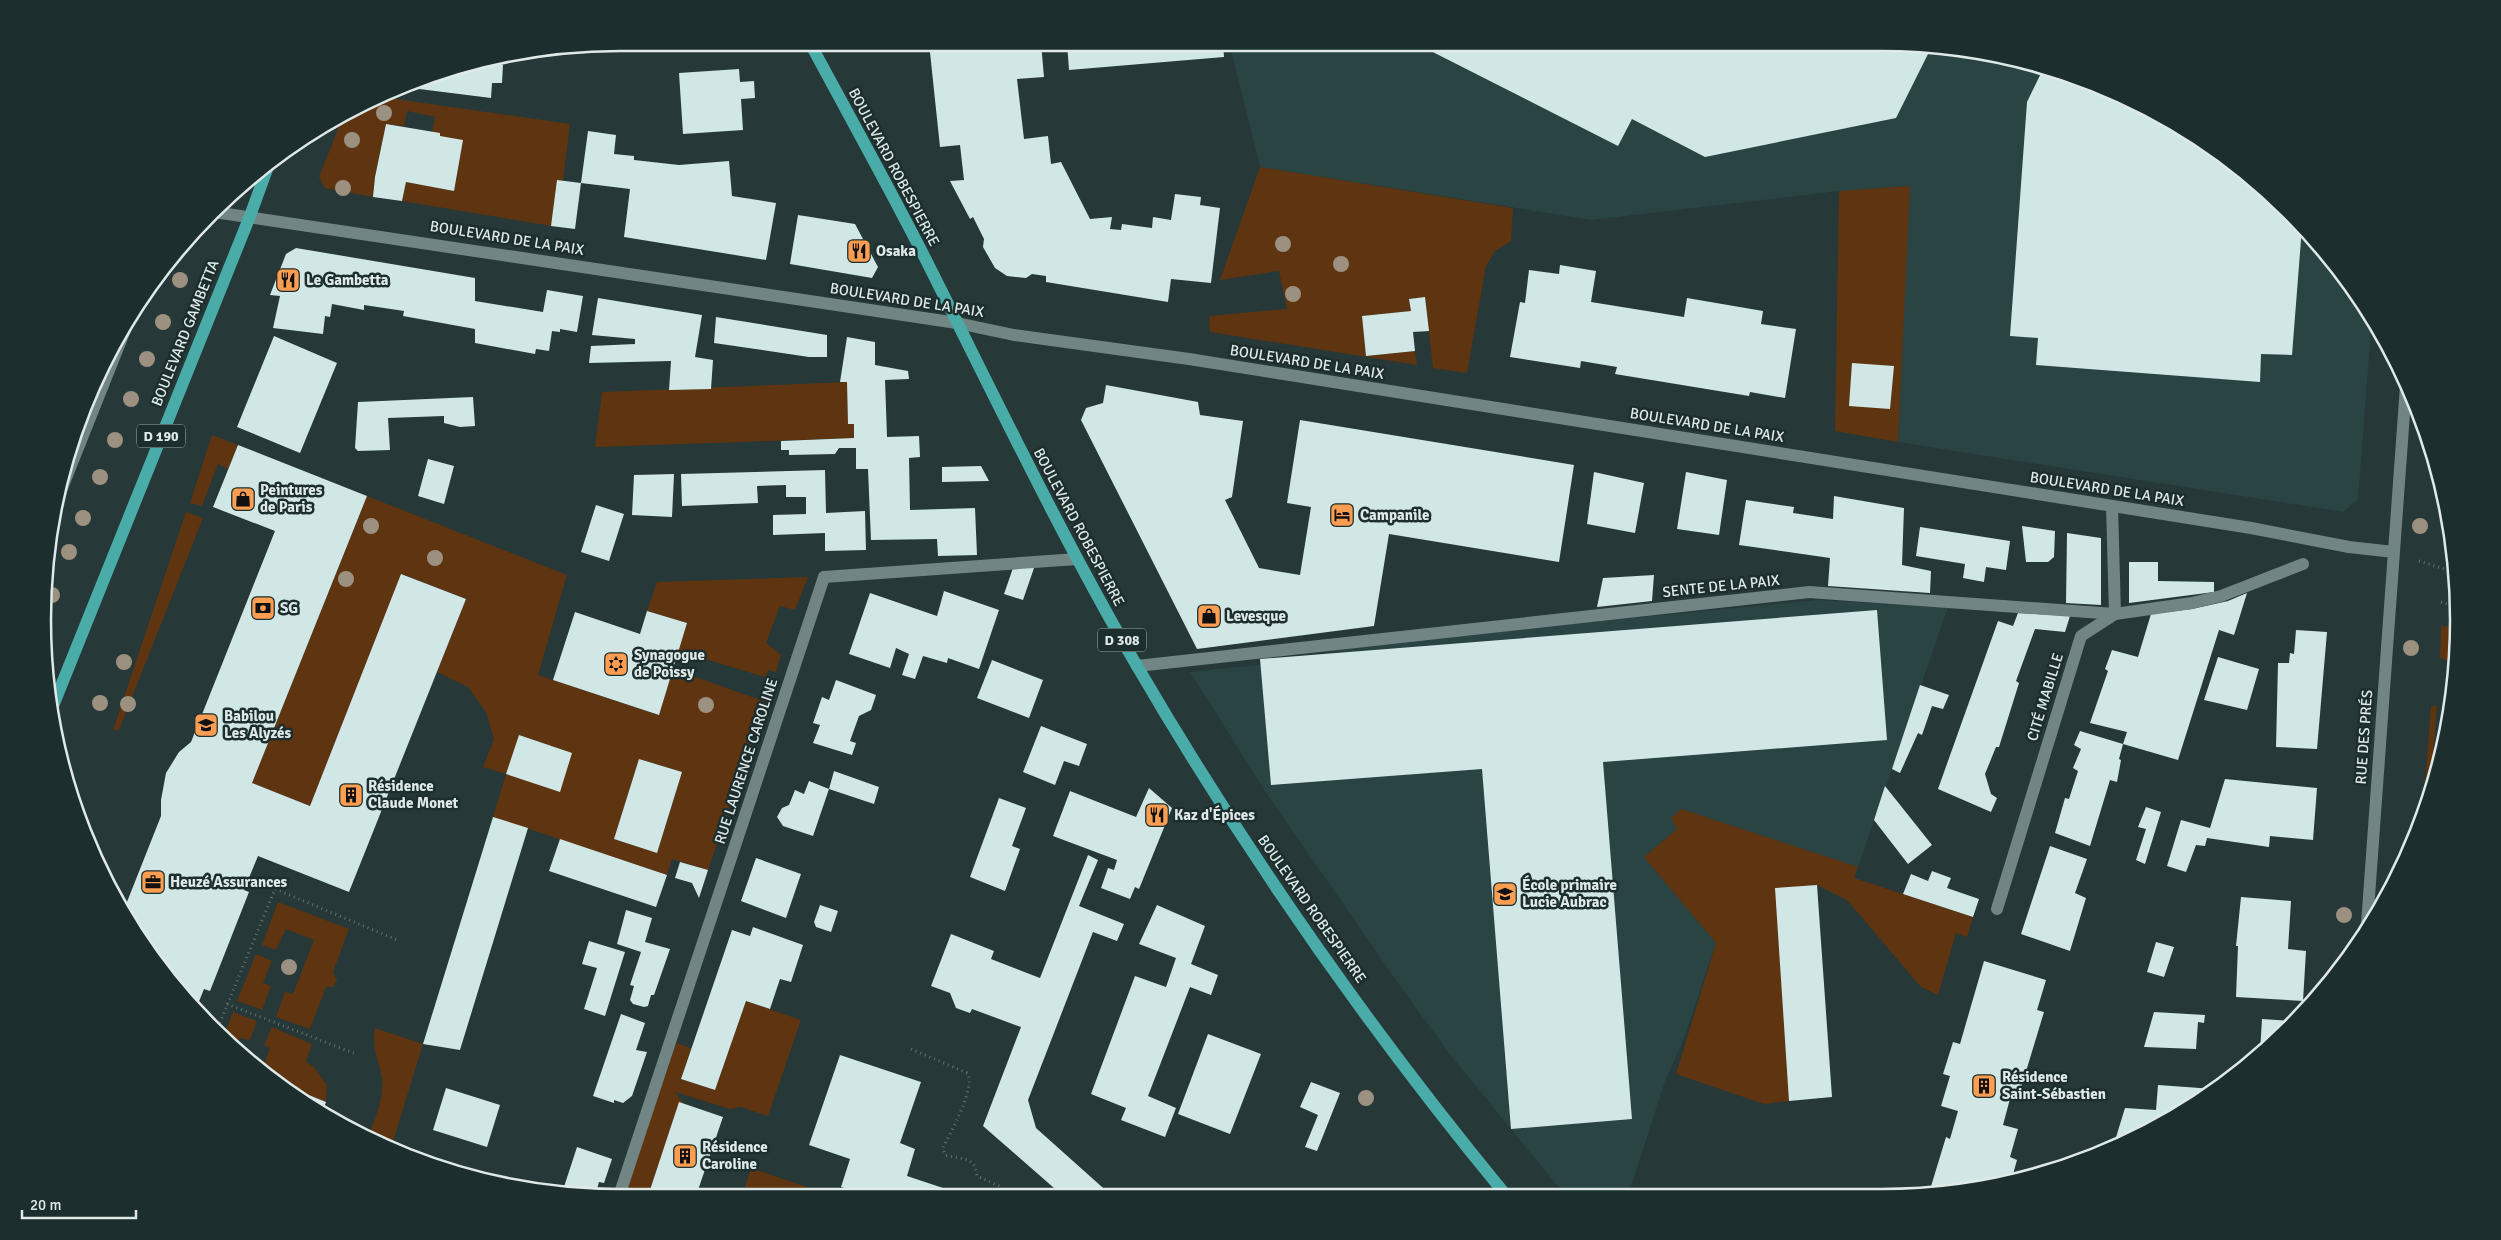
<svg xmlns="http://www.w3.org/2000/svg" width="2501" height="1240" viewBox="0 0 2501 1240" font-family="Signika,sans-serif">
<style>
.built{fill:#2a4443}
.green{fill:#5f3410;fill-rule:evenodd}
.building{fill:#d1e7e5}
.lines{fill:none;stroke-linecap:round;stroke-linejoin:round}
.path{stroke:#637372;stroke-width:3;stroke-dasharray:1 4;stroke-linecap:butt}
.pedestrian{stroke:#718584;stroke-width:12}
.minor{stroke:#718584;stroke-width:12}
.primary{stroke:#4aaca9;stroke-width:12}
.tree{fill:#9c9081}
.labels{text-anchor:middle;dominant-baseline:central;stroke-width:5;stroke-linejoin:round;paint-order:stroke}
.shield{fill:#1c2e2d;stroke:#a4b1b0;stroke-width:1}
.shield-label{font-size:14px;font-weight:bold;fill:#dee9e8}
.street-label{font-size:15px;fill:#dee9e8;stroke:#1c2e2d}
.poi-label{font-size:15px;font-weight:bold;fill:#dee9e8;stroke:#1c2e2d;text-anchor:start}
.rim{fill:none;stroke:#dee9e8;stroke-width:2.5}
</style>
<rect width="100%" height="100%" fill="#263837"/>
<path class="built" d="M1229 43 1918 44 2030 62 2136 102 2232 162 2315 239 2372 318 2358 499 2343 512 1898 442 1909 186 1839 191 1591 220 1260 167Z
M1818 600 1948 607 1858 867 1681 809 1677 829 1644 857 1716 943 1685 1036 1664 1084 1629 1193 1564 1194 1449 1053 1400 986 1267 794 1190 672 1278 663 1372 643Z"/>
<path class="green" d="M382 97 570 124 563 181 558 180 551 226 402 201 406 182 454 191 440 136 432 132 435 117 407 111 404 126 386 124 375 176 373 197 325 188 319 177 344 114Z
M1260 167 1513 208 1511 241 1495 251 1486 266 1467 373 1433 368 1425 297 1409 299 1411 311 1362 316 1366 356 1415 351 1417 365 1210 332 1209 316 1287 309 1279 271 1220 280Z
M1910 186 1898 442 1835 431 1839 191Z
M847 382 848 424H854V438L595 447 602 392Z
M212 435 238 445 228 469 218 464 202 506 190 503Z
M367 496 567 575 538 675 658 715 673 669 766 702 708 870 672 859 667 875 493 817 506 774 483 767 494 739 486 712 468 687 437 672 466 599 402 574 310 806 252 783ZM519 735 571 753 560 791 507 774ZM639 759 682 772 657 853 614 839Z
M186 512 203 518 119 730H113Z
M808 577 795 610 780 606 766 643 781 655 776 672 769 670 765 677 678 651 687 623 647 611 657 582Z
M2441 626 2456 627V663L2440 658Z
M2431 706H2437L2430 793 2423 810Z
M1681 809 1858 867 1854 878 1973 917 1967 937 1956 933 1938 995 1921 987 1847 900 1817 885 1789 1101 1764 1104 1676 1074 1716 943 1644 857 1677 829 1671 818Z
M278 902 349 929 333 972 337 980 333 987H326L310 1029 276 1017 285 992 293 994 314 940 286 929 276 950 262 945Z
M256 954 272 961 263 983 271 986 262 1010 237 1001Z
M746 1001 801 1020 768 1116 741 1107 730 1109 675 1092 684 1104 679 1103 648 1196H624L676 1043 691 1048 681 1079 715 1090Z
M233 1012 257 1021 250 1040 240 1038 236 1049 223 1038Z
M272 1027 312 1044 306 1062 314 1067 327 1085 326 1102 278 1083 262 1070 270 1048 264 1045Z
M375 1028 423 1044 391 1148 367 1139C375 1119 384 1100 382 1078 379 1060 371 1047 375 1028Z
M751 1168 807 1187 804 1196H742Z"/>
<path class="building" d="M929 43H1041L1044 77 1017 79 1024 139 1048 136 1051 164 1061 162 1090 219 1112 217 1110 229 1121 230 1122 224 1152 228 1153 217 1171 220 1175 194 1201 197 1200 205 1220 208 1211 283 1171 279 1168 302 1046 282V276L1032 274 1026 278 1007 276 995 268 983 247 984 239 973 217 970 219 950 181 964 180 960 145 940 147Z
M1067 43H1223L1224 57 1069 70Z
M1415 43 1717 44 1721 45 1730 44H1918L1932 46 1896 118 1705 157 1632 119 1618 146Z
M493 57V64L503 65 502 83H492L491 98 419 89V80L434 73Z
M2044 67 2136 102 2232 162 2302 227 2292 355 2261 354 2260 382 2036 365 2038 338 2010 336 2027 102Z
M739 69 740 82 754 81 755 98 741 99 743 130 683 134 679 73Z
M386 124 440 133V136L463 140 454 191 406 182 402 201 373 197 375 177Z
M588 131 616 135 614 154 634 156V160L679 165 729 161 732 196 776 203 766 260 624 237 630 189 581 183Z
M557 180 581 183 575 229 551 226Z
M798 215 855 224 878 267 872 278 790 264Z
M296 248 475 278V301L543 312 547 290 583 296 577 332 560 329V332L552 331 549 351 536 349 535 354 475 343V329L403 316 404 311 364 305V310L332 304 330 317 325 316 323 334 273 328 280 296 270 295 286 254Z
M1560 265 1596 271 1591 302 1684 317 1687 298 1763 311 1761 324 1796 329 1785 398 1750 392 1749 396 1615 374 1617 367 1581 361 1580 368 1510 357 1520 302 1525 303 1529 270 1559 274Z
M1425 297 1429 331 1413 332 1415 351 1366 356 1362 316 1411 311 1409 299Z
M598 298 702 315 695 357 713 360 711 389 669 390 671 361 589 363 591 346 635 344V339L592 335Z
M716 317 827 335V357H809L714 343Z
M274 336 337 363 300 453 237 427Z
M847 337 875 342V365L908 371 909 379 885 380 887 437 919 436 920 457 909 458 910 510 975 508 977 555 938 556 937 539 871 540 868 469H856V448H839L835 454 789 455V450H781V441L854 438V424H848L847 382H840Z
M1852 363 1894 366 1890 409 1849 406Z
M1106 385 1198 402 1200 415 1243 421 1232 497 1225 500 1259 568 1300 575 1311 507 1287 503 1300 420 1574 465 1559 562 1389 534 1374 626 1197 649 1081 420 1086 408 1103 403Z
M473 397 475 426 460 427 444 423V416L388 418 390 450 358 451 355 448 358 402Z
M238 445 367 496 252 783 310 806 401 574 466 599 349 892 258 856 244 890 249 892 210 991 204 989 196 1009 140 941 123 912 161 816V800L166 773 179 752 191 742 275 531 213 507Z
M428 459 454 466 444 504 418 496Z
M981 466 989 481 942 482V467Z
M825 470 826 513 865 511 866 550 825 551V533L773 535V515L806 514V497H786V485L757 486 758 503 682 506 681 474Z
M1594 472 1644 483 1635 533 1587 524Z
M1686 472 1727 480 1719 535 1677 529Z
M674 474 672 517 632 515 634 475Z
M1834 496 1904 508 1902 565 1931 571 1930 593 1828 586 1830 558 1739 545 1746 500 1794 507 1793 513 1833 519Z
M596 505 624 514 609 561 581 552Z
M2022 526 2055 531 2054 557 2048 562H2026Z
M1920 527 2010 541 2006 570 1986 567 1984 582 1963 578 1965 564 1916 556Z
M2067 533 2101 538V605L2066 603Z
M2129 562H2158V581L2214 582V592L2129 603Z
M1013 568H1034L1023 600 1004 594Z
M1654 575 1652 601 1597 607 1603 578Z
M944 591 999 610 979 669 948 658 947 663 923 656 915 679 902 675 909 654 896 648 890 668 849 654 870 593 937 616Z
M2247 593 2234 635 2219 630 2178 760 2123 744 2127 732 2090 723 2108 671 2105 669 2112 650 2138 657 2151 614 2192 609 2228 601Z
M1877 610 1887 740 1603 762 1632 1119 1511 1129 1482 769 1271 785 1260 659Z
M647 611 687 623 659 715 553 680 575 612 640 634Z
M2018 613 2070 616 2065 632 2035 629 2016 681 2019 683 1999 747H1996L1985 774 1991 794 1997 798 1991 812 1938 789 1998 621 2013 626Z
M2296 630 2327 632 2317 749 2276 747 2278 663H2289L2290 653 2294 654Z
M2218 657 2259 669 2247 710 2204 700Z
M992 660 1043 680 1029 718 977 698Z
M836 680 876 695 871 710 859 716 850 741 856 743 852 755 813 743 820 725 813 723 822 697 829 700Z
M1920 685 1949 695 1943 709 1932 706 1922 735 1918 733 1900 773 1892 769Z
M1041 726 1087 744 1079 766 1064 761 1055 785 1023 772Z
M2080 731 2123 744 2119 759 2121 760 2117 782 2110 780 2090 846 2055 833 2065 798 2069 799 2078 771 2073 768 2081 749 2074 745Z
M519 735 572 753 560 792 506 774Z
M639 759 682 772 657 853 614 839Z
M834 771 879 787 874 804 829 789Z
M2225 779 2317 788 2313 840 2270 836 2269 847 2207 838 2205 846 2196 845 2186 872 2167 866 2181 820 2210 828Z
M809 781 829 789 813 836 783 826 777 817 782 808 789 805 795 790 804 794Z
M1885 786 1932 845 1908 864 1874 820Z
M1149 788 1172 808 1139 889 1135 887 1130 899 1101 888 1108 868 1114 870 1117 860 1053 836 1070 791 1136 817Z
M999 798 1026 808 1012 846 1020 849 1005 891 970 877Z
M2146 807 2161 812 2145 864 2136 860 2146 829 2138 827Z
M493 817 528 828 460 1050 423 1044Z
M560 839 667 875 656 907 549 871Z
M2050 846 2087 859 2075 893 2086 898 2070 951 2021 934Z
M1088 855 1098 860 1079 906 1124 924 1117 941 1093 932 1028 1100 1036 1128 1111 1195H1062L983 1126 1021 1027 972 1009 970 1013 956 1008 950 993 931 986 951 934 994 951 991 959 1040 978Z
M756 858 801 874 786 918 741 901Z
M680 862 708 870 699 898 692 883 675 878Z
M1932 871 1951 878 1947 888 1979 899 1973 917 1903 894 1911 874 1928 881Z
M1817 885 1832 1097 1789 1101 1775 888Z
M2241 897 2291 901 2288 949 2306 951 2303 1001 2236 997 2238 946H2236Z
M820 905 838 911 831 932 816 927 814 922Z
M1157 905 1205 926 1191 964 1218 975 1211 995 1190 987 1148 1096 1176 1108 1165 1137 1121 1120 1126 1108 1091 1094 1135 976 1166 987 1176 958 1139 944Z
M626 910 652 918 645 942 670 949 654 995H651L648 1006 644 1007 633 1004 630 1000 634 986 630 985 641 952 617 944Z
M753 927 803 945 791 982 780 979 770 1009 746 1001 715 1090 681 1079 732 930 750 936Z
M589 941 625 952 605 1016 584 1009 597 968 582 964Z
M2156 942 2174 947 2164 977 2147 972Z
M1984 961 2046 980 2037 1010 2044 1012 2018 1098 2011 1095 2003 1125 2018 1129 2010 1157 2017 1160 2012 1178 1956 1193H1929L1946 1137 1950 1139 1958 1111 1941 1106 1950 1076 1943 1074 1953 1042 1960 1044Z
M2154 1012 2205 1015 2204 1023 2198 1022 2196 1049 2144 1047Z
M621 1014 645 1023 636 1050 647 1052 632 1096 623 1103 614 1100V1103L593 1096Z
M2262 1019 2294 1021 2260 1052Z
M1208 1034 1261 1054 1230 1134 1178 1114Z
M840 1055 921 1082 900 1143 915 1149 907 1176 949 1190 947 1195 859 1196 860 1193 841 1187 850 1159 809 1145Z
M1311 1082 1340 1093 1317 1151 1305 1147 1318 1115 1300 1107Z
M279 1083 326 1102 322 1113 299 1100Z
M2158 1085 2214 1089 2113 1147 2125 1108 2156 1110Z
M446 1088 500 1105 487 1147 433 1130Z
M679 1102 723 1117 696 1196H648Z
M577 1147 612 1159 604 1183 599 1182 595 1196 562 1193Z"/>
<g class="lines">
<path class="path" d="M2419 561 2454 572
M2441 602 2456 607
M227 1004 356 1054
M216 1032 275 889 397 940
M911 1049 967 1073C977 1086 950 1133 943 1148L945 1155C961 1160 975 1155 977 1176L1001 1187 1004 1195"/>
<path class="pedestrian" d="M824 577 1077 559
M1137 666 1809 592 2115 614 2192 603 2221 596 2303 564"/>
<path class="minor" d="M214 212 957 323 1014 335 1189 359 2251 528 2349 547 2394 552
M54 508 131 315
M1997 909 2081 636 2115 614 2112 506
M2367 924 2406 386
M619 1196 824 577"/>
<path class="primary" d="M810 43C848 114 888 185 925 258 994 395 1060 534 1137 666 1245 851 1369 1029 1505 1194
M51 711 250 216 270 161"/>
</g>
<g class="tree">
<circle cx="384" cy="113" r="8"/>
<circle cx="352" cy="140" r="8"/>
<circle cx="343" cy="188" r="8"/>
<circle cx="1283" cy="244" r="8"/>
<circle cx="1341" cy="264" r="8"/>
<circle cx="180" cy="280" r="8"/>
<circle cx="1293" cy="294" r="8"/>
<circle cx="163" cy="322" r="8"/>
<circle cx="147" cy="359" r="8"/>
<circle cx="131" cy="399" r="8"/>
<circle cx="115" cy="440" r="8"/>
<circle cx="100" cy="477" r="8"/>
<circle cx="83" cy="518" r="8"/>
<circle cx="371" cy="526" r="8"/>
<circle cx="2420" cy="526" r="8"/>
<circle cx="69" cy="552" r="8"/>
<circle cx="435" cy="558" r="8"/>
<circle cx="346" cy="579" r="8"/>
<circle cx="52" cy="595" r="8"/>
<circle cx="2411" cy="648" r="8"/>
<circle cx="124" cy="662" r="8"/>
<circle cx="100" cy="703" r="8"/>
<circle cx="128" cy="704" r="8"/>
<circle cx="706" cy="705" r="8"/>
<circle cx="2344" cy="915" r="8"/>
<circle cx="289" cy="967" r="8"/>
<circle cx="1366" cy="1098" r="8"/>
</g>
<defs>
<g id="restaurant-square" transform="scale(1.25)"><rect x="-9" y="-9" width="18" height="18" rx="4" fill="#fc9d52" stroke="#1c2e2d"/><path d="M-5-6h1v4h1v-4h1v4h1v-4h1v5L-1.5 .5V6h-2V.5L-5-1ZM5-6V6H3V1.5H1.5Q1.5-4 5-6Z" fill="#111"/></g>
<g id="shop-square" transform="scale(1.25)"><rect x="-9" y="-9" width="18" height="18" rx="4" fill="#fc9d52" stroke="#1c2e2d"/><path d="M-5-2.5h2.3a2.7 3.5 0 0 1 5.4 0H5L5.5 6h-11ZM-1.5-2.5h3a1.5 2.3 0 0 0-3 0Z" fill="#111"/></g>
<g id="hotel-square" transform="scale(1.25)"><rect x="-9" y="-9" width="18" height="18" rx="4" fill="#fc9d52" stroke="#1c2e2d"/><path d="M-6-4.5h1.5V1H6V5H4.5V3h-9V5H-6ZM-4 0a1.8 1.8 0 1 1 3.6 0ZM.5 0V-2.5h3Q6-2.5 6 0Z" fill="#111"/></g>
<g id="bank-square" transform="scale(1.25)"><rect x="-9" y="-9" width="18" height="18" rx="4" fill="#fc9d52" stroke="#1c2e2d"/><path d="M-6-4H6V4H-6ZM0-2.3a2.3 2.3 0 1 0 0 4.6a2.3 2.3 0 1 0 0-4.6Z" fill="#111"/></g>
<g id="synagogue-square" transform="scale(1.25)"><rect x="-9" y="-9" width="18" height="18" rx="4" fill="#fc9d52" stroke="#1c2e2d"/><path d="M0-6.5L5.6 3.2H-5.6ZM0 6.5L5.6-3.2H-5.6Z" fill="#111"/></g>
<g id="school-square" transform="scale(1.25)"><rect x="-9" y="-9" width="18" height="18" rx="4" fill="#fc9d52" stroke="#1c2e2d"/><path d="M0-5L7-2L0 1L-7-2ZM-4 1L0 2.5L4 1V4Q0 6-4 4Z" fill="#111"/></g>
<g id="building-square" transform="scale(1.25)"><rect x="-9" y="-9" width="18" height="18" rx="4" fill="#fc9d52" stroke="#1c2e2d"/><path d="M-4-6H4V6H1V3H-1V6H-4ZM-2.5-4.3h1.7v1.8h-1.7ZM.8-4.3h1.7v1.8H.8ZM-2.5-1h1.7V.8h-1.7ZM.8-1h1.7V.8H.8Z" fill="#111"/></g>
<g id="office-square" transform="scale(1.25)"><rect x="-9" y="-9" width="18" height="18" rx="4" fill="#fc9d52" stroke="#1c2e2d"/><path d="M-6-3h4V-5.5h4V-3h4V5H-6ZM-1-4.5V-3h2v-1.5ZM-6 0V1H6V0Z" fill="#111"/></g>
</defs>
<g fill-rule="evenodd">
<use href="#restaurant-square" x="859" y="251"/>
<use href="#restaurant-square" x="288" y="280"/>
<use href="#shop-square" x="243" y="499"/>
<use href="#hotel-square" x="1342" y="515"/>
<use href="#bank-square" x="263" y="608"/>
<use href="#shop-square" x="1209" y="616"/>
<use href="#synagogue-square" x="616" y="664"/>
<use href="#school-square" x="206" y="725"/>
<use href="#building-square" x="351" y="795"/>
<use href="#restaurant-square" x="1157" y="815"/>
<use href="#office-square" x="153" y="882"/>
<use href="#school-square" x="1505" y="894"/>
<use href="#building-square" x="1984" y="1086"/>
<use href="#building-square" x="685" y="1156"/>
</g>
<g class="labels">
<g class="shield">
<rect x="137" y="424.5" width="48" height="23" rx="4"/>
<rect x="1098" y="628.5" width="48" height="23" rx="4"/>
</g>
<g class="shield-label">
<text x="161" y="436">D 190</text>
<text x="1122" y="640">D 308</text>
</g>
<g class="street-label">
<text transform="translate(894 167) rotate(62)">BOULEVARD ROBESPIERRE</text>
<text transform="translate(507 238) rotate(9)">BOULEVARD DE LA PAIX</text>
<text transform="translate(907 300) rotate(9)">BOULEVARD DE LA PAIX</text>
<text transform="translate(185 333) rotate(-68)">BOULEVARD GAMBETTA</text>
<text transform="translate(1307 362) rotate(9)">BOULEVARD DE LA PAIX</text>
<text transform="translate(1707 425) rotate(9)">BOULEVARD DE LA PAIX</text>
<text transform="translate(2107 489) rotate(9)">BOULEVARD DE LA PAIX</text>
<text transform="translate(1079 527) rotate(62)">BOULEVARD ROBESPIERRE</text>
<text transform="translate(1721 586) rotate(-6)">SENTE DE LA PAIX</text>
<text transform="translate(2045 697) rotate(-73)">CITÉ MABILLE</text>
<text transform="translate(2364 737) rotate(-86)">RUE DES PRÉS</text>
<text transform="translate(746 761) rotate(-72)">RUE LAURENCE CAROLINE</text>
<text transform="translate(1312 909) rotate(55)">BOULEVARD ROBESPIERRE</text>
</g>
<g class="poi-label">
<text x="876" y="251">Osaka</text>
<text x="306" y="280">Le Gambetta</text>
<text x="260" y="490">Peintures<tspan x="260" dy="17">de Paris</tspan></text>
<text x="1360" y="515">Campanile</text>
<text x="280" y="608">SG</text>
<text x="1226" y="616">Levesque</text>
<text x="634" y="655">Synagogue<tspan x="634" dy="17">de Poissy</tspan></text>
<text x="224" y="716">Babilou<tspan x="224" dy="17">Les Alyzés</tspan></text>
<text x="368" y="786">Résidence<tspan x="368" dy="17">Claude Monet</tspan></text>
<text x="1174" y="815">Kaz d'Épices</text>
<text x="170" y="882">Heuzé Assurances</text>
<text x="1522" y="885">École primaire<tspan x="1522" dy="17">Lucie Aubrac</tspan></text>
<text x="2002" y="1077">Résidence<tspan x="2002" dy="17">Saint-Sébastien</tspan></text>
<text x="702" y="1147">Résidence<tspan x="702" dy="17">Caroline</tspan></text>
</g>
</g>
<path d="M0 0H2501V1240H0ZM620 51H1881A569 569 0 0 1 2450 620V620A569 569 0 0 1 1881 1189H620A569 569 0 0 1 51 620V620A569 569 0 0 1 620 51Z" fill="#1c2e2d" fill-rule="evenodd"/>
<path class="rim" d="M620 51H1881A569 569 0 0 1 2450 620V620A569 569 0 0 1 1881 1189H620A569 569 0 0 1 51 620V620A569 569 0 0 1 620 51Z"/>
<path d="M22 1210v8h114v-8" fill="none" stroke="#dee9e8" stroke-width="2.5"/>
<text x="30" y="1210" font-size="15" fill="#dee9e8" stroke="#1c2e2d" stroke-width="4" paint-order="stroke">20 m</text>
</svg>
